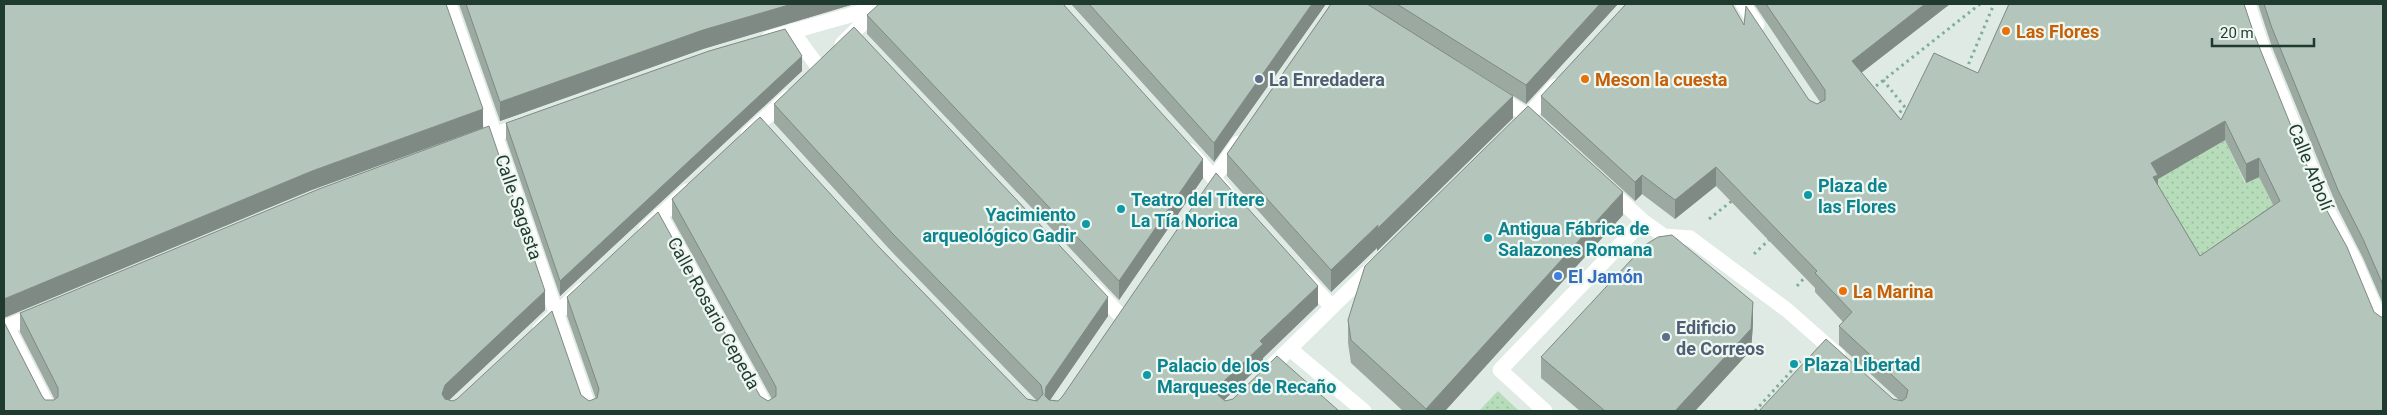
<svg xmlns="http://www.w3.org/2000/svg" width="2387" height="415" viewBox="0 0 2387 415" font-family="Roboto,sans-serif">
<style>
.grass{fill:url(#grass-dots)}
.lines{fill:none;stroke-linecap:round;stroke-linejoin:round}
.path{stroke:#7eaf97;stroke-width:3;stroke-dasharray:2.5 4;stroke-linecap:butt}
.pedestrian{stroke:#fff;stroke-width:15}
.minor{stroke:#fff;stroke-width:15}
.wall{fill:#9ba9a1;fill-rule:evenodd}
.shaded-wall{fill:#7e8a83}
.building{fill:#b4c5bb;stroke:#7e8a83;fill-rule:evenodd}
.food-dot{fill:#e8710a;stroke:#eff7f1;stroke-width:2}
.service-dot{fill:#5c6f8a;stroke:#eff7f1;stroke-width:2}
.culture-dot{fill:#0f9aa8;stroke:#eff7f1;stroke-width:2}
.shop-dot{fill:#3f7fe0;stroke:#eff7f1;stroke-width:2}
.labels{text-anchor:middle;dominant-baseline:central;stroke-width:4.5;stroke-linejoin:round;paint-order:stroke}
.food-label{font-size:18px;font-weight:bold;fill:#c56008;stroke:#eff7f1;text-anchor:start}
.service-label{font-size:18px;font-weight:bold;fill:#4e5e75;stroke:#eff7f1;text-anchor:start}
.street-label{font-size:18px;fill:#1f3a2f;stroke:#eff7f1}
.culture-label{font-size:18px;font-weight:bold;fill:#0d838f;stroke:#eff7f1;text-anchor:start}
.shop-label{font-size:18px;font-weight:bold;fill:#366cbe;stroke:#eff7f1;text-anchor:start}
</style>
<defs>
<pattern id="grass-dots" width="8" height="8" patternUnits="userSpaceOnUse" patternTransform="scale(1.25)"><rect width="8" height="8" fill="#b6dcba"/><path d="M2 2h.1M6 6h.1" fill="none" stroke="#9cbea0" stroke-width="1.8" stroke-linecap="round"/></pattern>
</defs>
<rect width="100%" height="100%" fill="#deeae3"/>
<path class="grass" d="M2222 133 2245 183 2259 177 2280 220 2200 275 2151 182 2188 161Z
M1498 391 1519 411H1479Z"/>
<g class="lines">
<path class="path" d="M1966 70 1994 4
M1883 80 1908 111
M1871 90 1980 4
M1895 117 1904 108
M1709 219 1733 200
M1754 254 1771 238
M1797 286 1806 276
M1755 411 1803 358"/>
<path class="pedestrian" d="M449 4 495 135
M1743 4 1757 25
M2248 4 2263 50 2329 213 2355 262 2383 327
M1528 116 1555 86
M660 215 768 411
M1690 238 1787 310 1838 355
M1094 288 1121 316
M1545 411 1500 370 1643 221"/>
<path class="minor" d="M792 31 819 68
M769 38 861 12 879 4
M842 44 877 9
M1496 96 1528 116 1537 125
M748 134 788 97
M495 135 590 411
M472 143 526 123
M1190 151 1226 192
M1214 178 1238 143
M1608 189 1643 221 1664 236 1690 238
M646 229 687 191
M1304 277 1332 307
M7 327 50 411
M4 328 37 314
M540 329 582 290
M1290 349 1364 411
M1266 372 1375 265"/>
</g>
<path class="wall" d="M459 4H854L703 49 500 121Z
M1071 4H1326L1214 162Z
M1331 4H1618L1526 104 1458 61 1513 118 1377 251V248L1331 292 1227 176V154Z
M1754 4H1950L1861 73 1901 120 1978 73 2254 34 2383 411H1759L1893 399 1899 400 1839 345V326L1843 322 1815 292V288L1716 186 1675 219 1642 194 1635 201 1541 115V96L1744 25 1809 100 1817 104 1820 102ZM2225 140 2246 183 2259 177 2273 205 2200 256 2158 185V179Z
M2258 4H2383V304L2363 258 2338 209 2272 47Z
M867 15 1203 178 1119 300 867 34Z
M802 71 560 296 506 139V123Z
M774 104 1108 316 1050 400 1058 401 1318 305 1263 358V363L1224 400 1225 401 4 411 42 396 45 400H55L20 332V313L545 310 449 400 453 401 581 395 589 401 596 399 567 316V297L768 401 772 399 672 218V199L878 246 1027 399 1037 401 892 252 774 123Z
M1623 215 1445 411H1403L1351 363 1348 343V320Z
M1753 324 1751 350 1695 411H1580L1541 378V357Z"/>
<path class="shaded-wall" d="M792 4H854L703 49 500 121V102L703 30Z
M1312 4H1326L1214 162V143Z
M1600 4H1618L1526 104V85Z
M1925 4H1950L1852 80V61Z
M802 56V71L560 296V281Z
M1513 96V118L1377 251V248L1331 292V270Z
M483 109V128L312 190 4 318V299L312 171Z
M2225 121V140L2158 179V194L2153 196 2151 163Z
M2259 158V177L2246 183V164Z
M1203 159V178L1119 300V281Z
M1716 167V186L1675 219V200Z
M1642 175V194L1635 201V182Z
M1623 192V215L1445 411H1426V409Z
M1318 286V305L1263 358V363L1220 404 1218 395 1220 385 1260 341Z
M545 291V310L445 404 442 394 445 385Z
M1108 297V316L1046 406 1045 396 1046 387Z
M1753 302V324L1751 350 1695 411H1675Z"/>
<path class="building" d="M4 4H446L483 109 312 171 4 299Z
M466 4H792L703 30 500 102Z
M879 4H1063L1203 159 1119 281 867 15Z
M1089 4H1312L1214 143Z
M1331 4H1367L1513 96 1377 229 1378 225 1331 270 1227 154Z
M1397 4H1600L1526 85Z
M1626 4H1732L1744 25 1746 6 1809 100 1817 104 1825 100V90L1766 4H1925L1852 61 1901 120 1934 53 1978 73 2009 4H2244L2254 34 2320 198 2347 247 2374 312 2381 317H2383V411H1759L1826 339 1893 399 1902 401 1906 398 1908 390 1839 326 1852 312 1815 273 1817 271 1716 167 1675 200 1642 175 1635 182 1541 96ZM2225 121 2246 164 2259 158 2280 201 2200 256 2153 177 2158 175 2151 163Z
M2264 4H2383V285L2363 239 2338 190 2272 28Z
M854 27 1108 297 1046 387 1045 396 1049 400 1058 401 1062 397 1216 173 1318 286 1260 341 1263 344 1220 385 1218 395 1225 401 1233 399 1277 356 1339 411H4V322L42 396 45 400H54L58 397V388L20 313 319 189 489 126 545 291 445 385 442 394 445 399 453 401 457 399 552 311 581 395 589 401 597 398 599 389 567 297 658 212 760 396 768 401 776 396V387L672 199 760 117 878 246 1027 399 1037 401 1043 394 1041 385 892 233 774 104Z
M785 29 802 56 560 281 506 123 709 51Z
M1528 106 1623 192 1426 409 1351 340 1348 320 1365 266Z
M1672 235 1753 302 1751 329 1675 411H1605L1541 357 1645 245 1658 237Z"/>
<g class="food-dot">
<circle cx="2006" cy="31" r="5"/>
<circle cx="1585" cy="79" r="5"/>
<circle cx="1843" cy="291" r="5"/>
</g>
<g class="service-dot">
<circle cx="1259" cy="79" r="5"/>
<circle cx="1666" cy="337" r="5"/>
</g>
<g class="culture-dot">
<circle cx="1808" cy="195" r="5"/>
<circle cx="1121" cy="209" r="5"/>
<circle cx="1086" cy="224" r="5"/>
<circle cx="1488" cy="238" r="5"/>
<circle cx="1794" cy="364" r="5"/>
<circle cx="1147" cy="375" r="5"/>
</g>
<circle class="shop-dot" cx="1558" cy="276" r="5"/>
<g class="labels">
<g class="food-label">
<text x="2016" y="31">Las Flores</text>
<text x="1595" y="79">Meson la cuesta</text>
<text x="1853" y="291">La Marina</text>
</g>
<g class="service-label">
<text x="1269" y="79">La Enredadera</text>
<text x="1676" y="327">Edificio<tspan x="1676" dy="21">de Correos</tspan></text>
</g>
<g class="street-label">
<text transform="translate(2311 167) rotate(68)">Calle Arbolí</text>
<text transform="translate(519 207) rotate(71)">Calle Sagasta</text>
<text transform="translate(714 313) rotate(61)">Calle Rosario Cepeda</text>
</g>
<g class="culture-label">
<text x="1818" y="185">Plaza de<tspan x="1818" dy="21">las Flores</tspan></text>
<text x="1131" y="199">Teatro del Títere<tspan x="1131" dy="21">La Tía Norica</tspan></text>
<text x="1076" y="214" text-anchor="end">Yacimiento<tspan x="1076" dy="21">arqueológico Gadir</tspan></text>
<text x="1498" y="228">Antigua Fábrica de<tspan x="1498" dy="21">Salazones Romana</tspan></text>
<text x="1804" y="364">Plaza Libertad</text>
<text x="1157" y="365">Palacio de los<tspan x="1157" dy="21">Marqueses de Recaño</tspan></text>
</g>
<g class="shop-label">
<text x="1568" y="276">El Jamón</text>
</g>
</g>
<rect width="2387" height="415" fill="none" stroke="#1f3a2f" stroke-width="10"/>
<path d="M2212 38v8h102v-8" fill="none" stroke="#1f3a2f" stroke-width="2.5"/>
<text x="2220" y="38" font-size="15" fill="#1f3a2f" stroke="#eff7f1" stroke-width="4" paint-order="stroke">20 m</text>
</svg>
